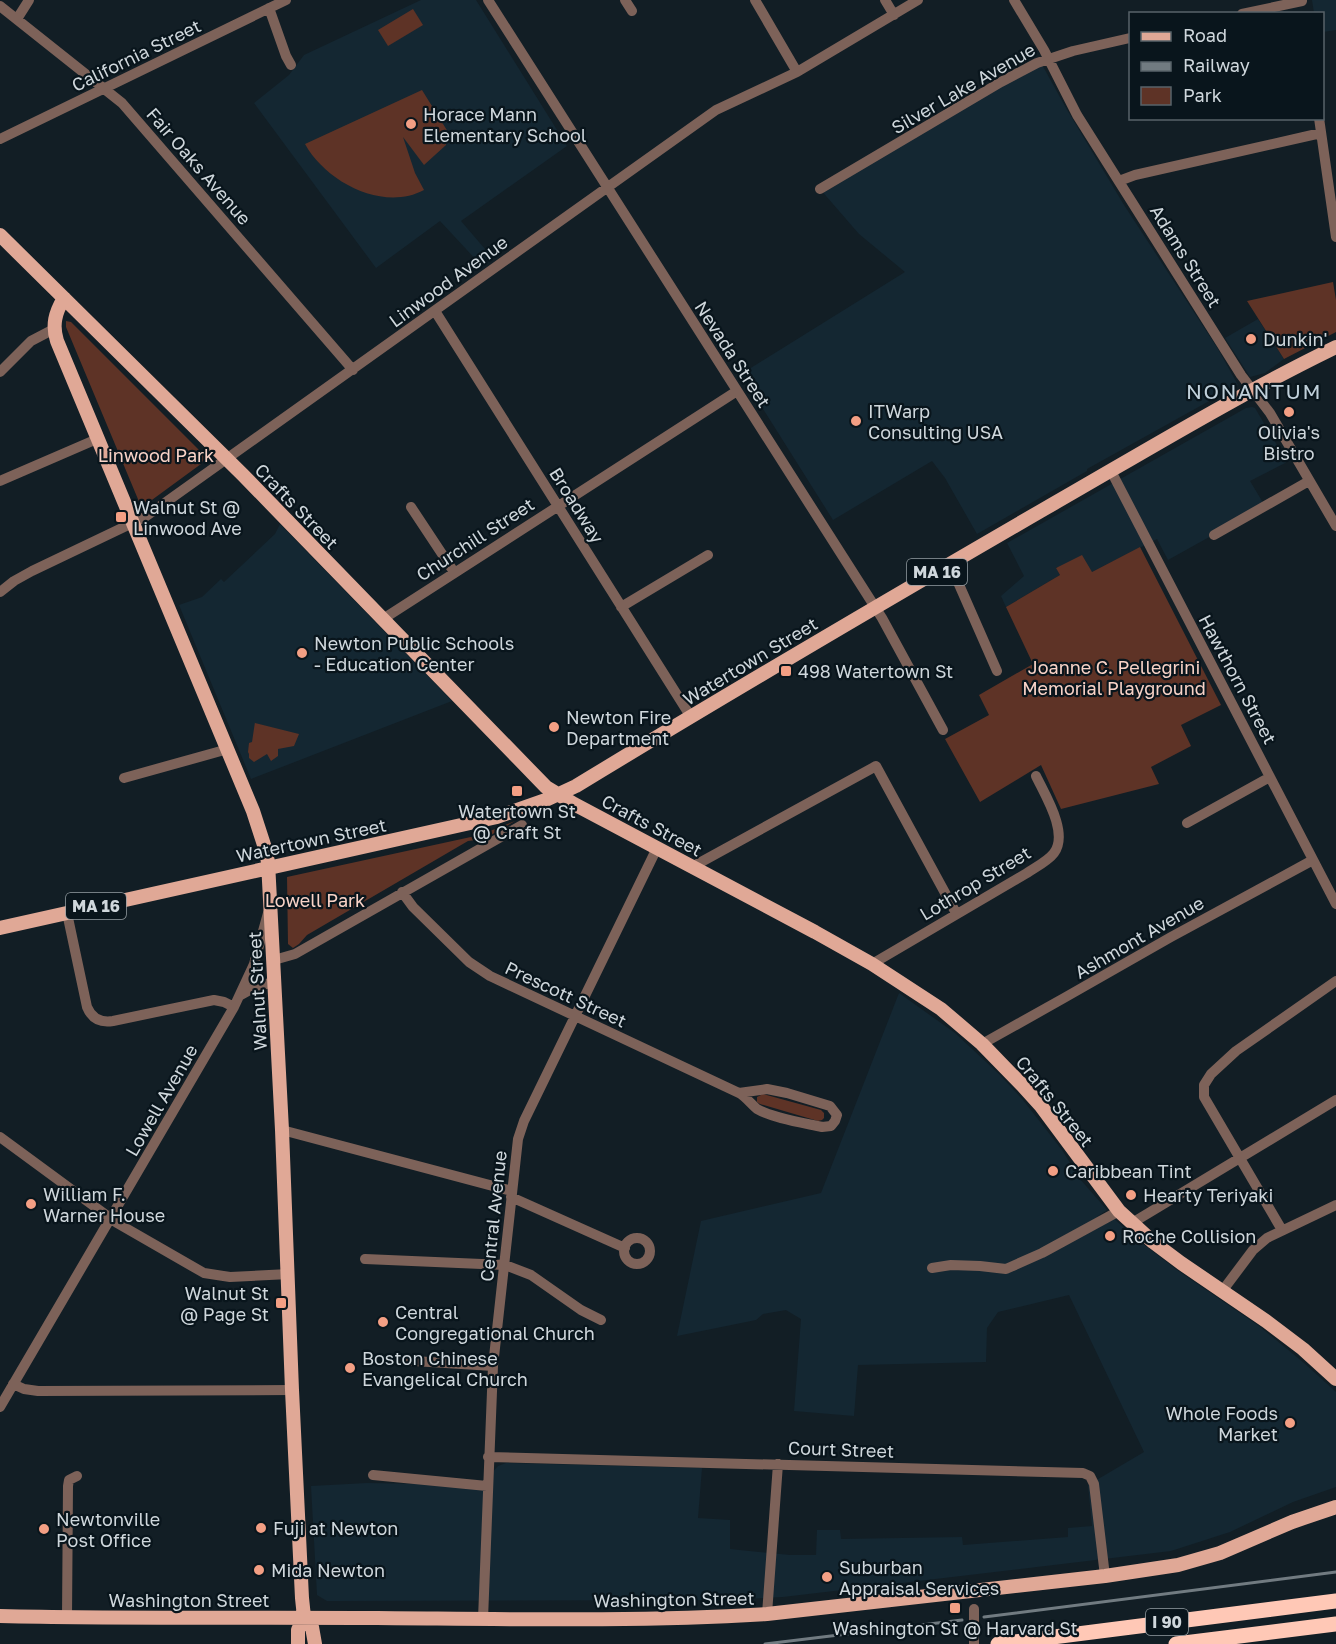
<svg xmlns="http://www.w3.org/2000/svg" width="1336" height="1644" viewBox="0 0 1336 1644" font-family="'Golos Text',sans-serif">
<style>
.built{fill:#142732}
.green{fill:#5e3326}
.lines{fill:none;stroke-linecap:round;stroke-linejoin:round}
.minor{stroke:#7d6259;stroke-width:10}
.major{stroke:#e0a896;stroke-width:14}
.highway{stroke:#ffc8b6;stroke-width:15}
.rail{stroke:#717b81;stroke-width:3}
.minor-bridge{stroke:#7d6259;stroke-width:10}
.poi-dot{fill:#f39f84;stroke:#09151c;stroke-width:2}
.labels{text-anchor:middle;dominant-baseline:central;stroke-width:4.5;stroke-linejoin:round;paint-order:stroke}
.shield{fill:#09151c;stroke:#949da2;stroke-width:1.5}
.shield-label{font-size:16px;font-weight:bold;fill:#cfd7dc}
.street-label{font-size:18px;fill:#cfd7dc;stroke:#09151c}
.poi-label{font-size:18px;fill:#cfd7dc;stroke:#09151c;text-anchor:start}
.park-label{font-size:18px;fill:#f9d3c7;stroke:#09151c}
.quarter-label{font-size:21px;letter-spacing:1.5px;fill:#c0d0da;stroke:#09151c}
</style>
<rect width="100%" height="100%" fill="#121e25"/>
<path class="built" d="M421 0H476L567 146 461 221 491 256 480 264 440 221 376 268 254 103 289 75 304 55Z
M1312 0H1336V30L1323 32 1322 14 1314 13Z
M1040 61 1066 108 1124 205 1218 349 1238 385 1087 469V471L977 534 945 478 932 461 833 520 741 374 905 272 859 234 820 189Z
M1258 319 1284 359 1265 373 1250 377 1225 338Z
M1252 407 1255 408 1287 462 1250 481 1265 506 1168 560 1157 539 1092 572 1056 567 1060 575 1006 607 1001 596 1024 576 1007 543 1246 408Z
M280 524 452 701 251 779 179 605 202 597 221 579 224 582 275 534Z
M899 993 955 1033 1000 1075 1023 1100 1062 1150 1080 1179 1107 1210 1096 1217 1107 1212 1134 1237 1177 1270 1259 1326 1304 1363 1336 1392V1487L1293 1502 1230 1532 1171 1551 783 1597 725 1600 327 1601 317 1595 311 1486 367 1483 481 1485 498 1466 506 1463 702 1468 698 1518 730 1520V1549L790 1555H816L817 1530H840L841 1539 962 1537 963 1545 1068 1537V1528L1092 1526 1088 1485 1144 1452 1069 1295 998 1312 987 1328 986 1362 858 1365 854 1416 794 1411 801 1319 786 1310 763 1314 756 1320 677 1336 701 1221 821 1193Z"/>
<path class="green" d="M413 9 423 25 388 46 378 30Z
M422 90 448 132 446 145 424 165 403 137 415 173 424 190C383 212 326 182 305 144Z
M1333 282 1336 300V332L1284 359 1247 301Z
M66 321 71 322 204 455V459L201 464 145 505 143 506 140 504 66 327Z
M1140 547 1221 705 1181 725 1191 746 1151 767 1159 784 1061 809 1041 765 980 802 945 739 989 715 979 695 1033 664 1006 607 1060 575 1056 568 1082 555 1092 572Z
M255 722V723L299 734 294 746 278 749V756L271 761 267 754 254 762 249 758V754L248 752 249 743 252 742Z
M515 821 484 839 468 841 307 935 299 944 293 948 288 944 287 877 480 835Z
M763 1094 821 1110 824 1113V1118L822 1120 818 1121 760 1104 757 1102V1097Z"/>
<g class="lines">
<path class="minor" d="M488 0 882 618 943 730
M625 0 632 11
M755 0 797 72
M885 0 894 15
M1014 0 1044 50 1077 115 1241 375 1270 413 1336 526
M0 6 122 103 353 370
M269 8 286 56 291 65
M1242 14 1302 1
M17 19 29 0
M1319 118 1336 237
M0 139 286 0
M1119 181 1135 175 1321 133
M820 189 1001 82 1037 63 1073 51 1130 38
M435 311 691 717
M0 372 31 341 54 329
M1111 471 1336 904
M0 481 97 439
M411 507 454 572
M1214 535 1309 481
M950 564 997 671
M0 592 14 581 32 571 145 517 716 110 797 72 918 0
M621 607 708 555
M383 619 737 391
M124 778 228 749
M1187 823 1270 777
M692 867 876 766 956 913
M402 892 413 907 469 962 490 976 739 1093C746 1097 751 1104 757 1109 772 1118 804 1123 822 1127L831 1126 835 1121 837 1115 830 1106 787 1093 767 1089 739 1093
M67 913 87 1007C92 1019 101 1023 113 1021L214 1000 224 1002 234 1007
M274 960 295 954 522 825
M872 964 1027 873C1036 867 1048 861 1054 853 1069 833 1045 795 1036 776
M241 995 257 986 275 982
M982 1044 1064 998 1171 937 1313 860
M282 1130 512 1191
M0 1137 117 1223 204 1273 230 1277 289 1274
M511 1197 625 1248
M1132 1223 1336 1100
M1282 1230 1204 1097V1085L1211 1074 1236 1051 1336 981
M624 1251a13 13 0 1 1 26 0a13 13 0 1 1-26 0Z
M365 1259 505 1265 531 1275 581 1310 601 1320
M932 1268 951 1265 980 1266 1006 1269 1042 1253 1119 1211
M1223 1290 1253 1250 1267 1238 1336 1205
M398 1360 493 1366
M13 1384 24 1389 38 1391 292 1390
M0 1407 234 1007 254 964 268 913
M488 1457 1083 1473 1090 1476 1094 1484 1105 1576
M373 1475 487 1486
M767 1614 778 1464
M67 1618 68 1486 69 1480 77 1476
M483 1619 493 1366 518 1139 524 1121 657 848"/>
<path class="major" d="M0 235 243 475 546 787 574 804 815 932 872 964 941 1009 982 1044 1022 1085 1041 1106 1119 1211 1153 1242 1181 1263 1266 1321 1303 1349 1336 1379
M64 298C55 313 52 325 57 341L253 811 265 848 268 862 282 1130 292 1390 302 1598 304 1617 312 1627 315 1644
M0 928 497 817 548 799 576 786C732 691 889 599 1046 508 1142 453 1237 395 1336 347
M0 1616C126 1619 251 1617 377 1618 507 1619 637 1622 767 1614L1105 1576 1178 1565 1220 1553 1292 1522 1336 1507
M298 1644V1630L304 1617"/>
<path class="highway" d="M998 1644 1336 1601
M1176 1644 1336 1624"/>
<path class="rail" d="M984 1617 1336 1572
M765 1644 962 1620"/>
<path class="minor-bridge" d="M974 1609V1644"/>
</g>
<g class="poi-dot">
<circle cx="411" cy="124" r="6"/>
<circle cx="1251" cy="339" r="6"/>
<circle cx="1289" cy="412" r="6"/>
<circle cx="856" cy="421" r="6"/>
<rect x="115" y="511" width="12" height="12" rx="3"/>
<circle cx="302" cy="653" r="6"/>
<rect x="780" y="665" width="12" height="12" rx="3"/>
<circle cx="554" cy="727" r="6"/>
<rect x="511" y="785" width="12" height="12" rx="3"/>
<circle cx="1053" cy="1171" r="6"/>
<circle cx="1131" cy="1195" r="6"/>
<circle cx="31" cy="1204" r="6"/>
<circle cx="1110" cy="1236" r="6"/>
<rect x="275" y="1297" width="12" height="12" rx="3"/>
<circle cx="383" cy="1322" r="6"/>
<circle cx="350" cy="1368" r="6"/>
<circle cx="1290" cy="1423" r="6"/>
<circle cx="261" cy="1528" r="6"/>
<circle cx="44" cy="1529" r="6"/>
<circle cx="259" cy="1570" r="6"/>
<circle cx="827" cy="1577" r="6"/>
<rect x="949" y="1602" width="12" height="12" rx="3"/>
</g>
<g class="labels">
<g class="shield">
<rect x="907" y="559" width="60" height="26" rx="4.5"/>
<rect x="66" y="893" width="60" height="26" rx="4.5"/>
<rect x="1146" y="1609" width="42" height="26" rx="4.5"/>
</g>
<g class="shield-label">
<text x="937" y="572">MA 16</text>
<text x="96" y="906">MA 16</text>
<text x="1167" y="1622">I 90</text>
</g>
<g class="street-label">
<text transform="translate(136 55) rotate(-26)">California Street</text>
<text transform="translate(963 88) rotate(-30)">Silver Lake Avenue</text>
<text transform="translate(199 166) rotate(49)">Fair Oaks Avenue</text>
<text transform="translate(1186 256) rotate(58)">Adams Street</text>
<text transform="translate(448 281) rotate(-36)">Linwood Avenue</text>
<text transform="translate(733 354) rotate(57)">Nevada Street</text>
<text transform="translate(577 505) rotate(58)">Broadway</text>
<text transform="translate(297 506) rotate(46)">Crafts Street</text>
<text transform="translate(475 539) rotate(-33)">Churchill Street</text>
<text transform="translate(750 661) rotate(-31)">Watertown Street</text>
<text transform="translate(1238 679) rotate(62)">Hawthorn Street</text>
<text transform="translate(652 825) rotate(28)">Crafts Street</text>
<text transform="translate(311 840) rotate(-12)">Watertown Street</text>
<text transform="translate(975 883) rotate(-31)">Lothrop Street</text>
<text transform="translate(1139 937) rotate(-30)">Ashmont Avenue</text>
<text transform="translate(257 991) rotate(-93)">Walnut Street</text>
<text transform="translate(566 994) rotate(25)">Prescott Street</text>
<text transform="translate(161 1100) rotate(-60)">Lowell Avenue</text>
<text transform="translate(1055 1101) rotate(51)">Crafts Street</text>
<text transform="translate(493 1216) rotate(-84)">Central Avenue</text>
<text transform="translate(841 1449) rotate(2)">Court Street</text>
<text transform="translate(674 1599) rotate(-1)">Washington Street</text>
<text x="189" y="1600">Washington Street</text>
</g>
<g class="poi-label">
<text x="423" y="114">Horace Mann<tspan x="423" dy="21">Elementary School</tspan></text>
<text x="1263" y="339">Dunkin'</text>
<text x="868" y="411">ITWarp<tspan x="868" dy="21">Consulting USA</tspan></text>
<text x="1289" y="432" text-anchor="middle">Olivia's<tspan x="1289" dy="21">Bistro</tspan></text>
<text x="133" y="507">Walnut St @<tspan x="133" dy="21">Linwood Ave</tspan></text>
<text x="314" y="643">Newton Public Schools<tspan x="314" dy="21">- Education Center</tspan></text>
<text x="798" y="671">498 Watertown St</text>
<text x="566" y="717">Newton Fire<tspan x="566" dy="21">Department</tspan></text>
<text x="517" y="811" text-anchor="middle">Watertown St<tspan x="517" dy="21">@ Craft St</tspan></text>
<text x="1065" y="1171">Caribbean Tint</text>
<text x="43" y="1194">William F.<tspan x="43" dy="21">Warner House</tspan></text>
<text x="1143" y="1195">Hearty Teriyaki</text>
<text x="1122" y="1236">Roche Collision</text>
<text x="269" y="1293" text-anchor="end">Walnut St<tspan x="269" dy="21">@ Page St</tspan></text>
<text x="395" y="1312">Central<tspan x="395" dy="21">Congregational Church</tspan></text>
<text x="362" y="1358">Boston Chinese<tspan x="362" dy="21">Evangelical Church</tspan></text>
<text x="1278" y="1413" text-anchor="end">Whole Foods<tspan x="1278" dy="21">Market</tspan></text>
<text x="56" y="1519">Newtonville<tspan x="56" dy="21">Post Office</tspan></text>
<text x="273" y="1528">Fuji at Newton</text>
<text x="839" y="1567">Suburban<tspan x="839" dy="21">Appraisal Services</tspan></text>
<text x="271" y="1570">Mida Newton</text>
<text x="955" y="1628" text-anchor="middle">Washington St @ Harvard St</text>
</g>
<g class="park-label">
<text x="156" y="455">Linwood Park</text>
<text x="1114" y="667">Joanne C. Pellegrini<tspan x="1114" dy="21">Memorial Playground</tspan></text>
<text x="315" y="900">Lowell Park</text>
</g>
<g class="quarter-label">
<text x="1254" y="391">NONANTUM</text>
</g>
</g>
<rect x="1129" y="12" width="195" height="108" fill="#09151c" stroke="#586369" stroke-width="1.5"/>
<rect x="1141" y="32" width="30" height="9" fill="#e0a896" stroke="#586369" stroke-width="1.5"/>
<text x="1183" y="42" font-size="18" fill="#cfd7dc">Road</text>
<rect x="1141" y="62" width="30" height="9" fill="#717b81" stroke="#586369" stroke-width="1.5"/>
<text x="1183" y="72" font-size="18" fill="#cfd7dc">Railway</text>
<rect x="1141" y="87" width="30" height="18" fill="#5e3326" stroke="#586369" stroke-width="1.5"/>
<text x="1183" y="102" font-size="18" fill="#cfd7dc">Park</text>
</svg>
